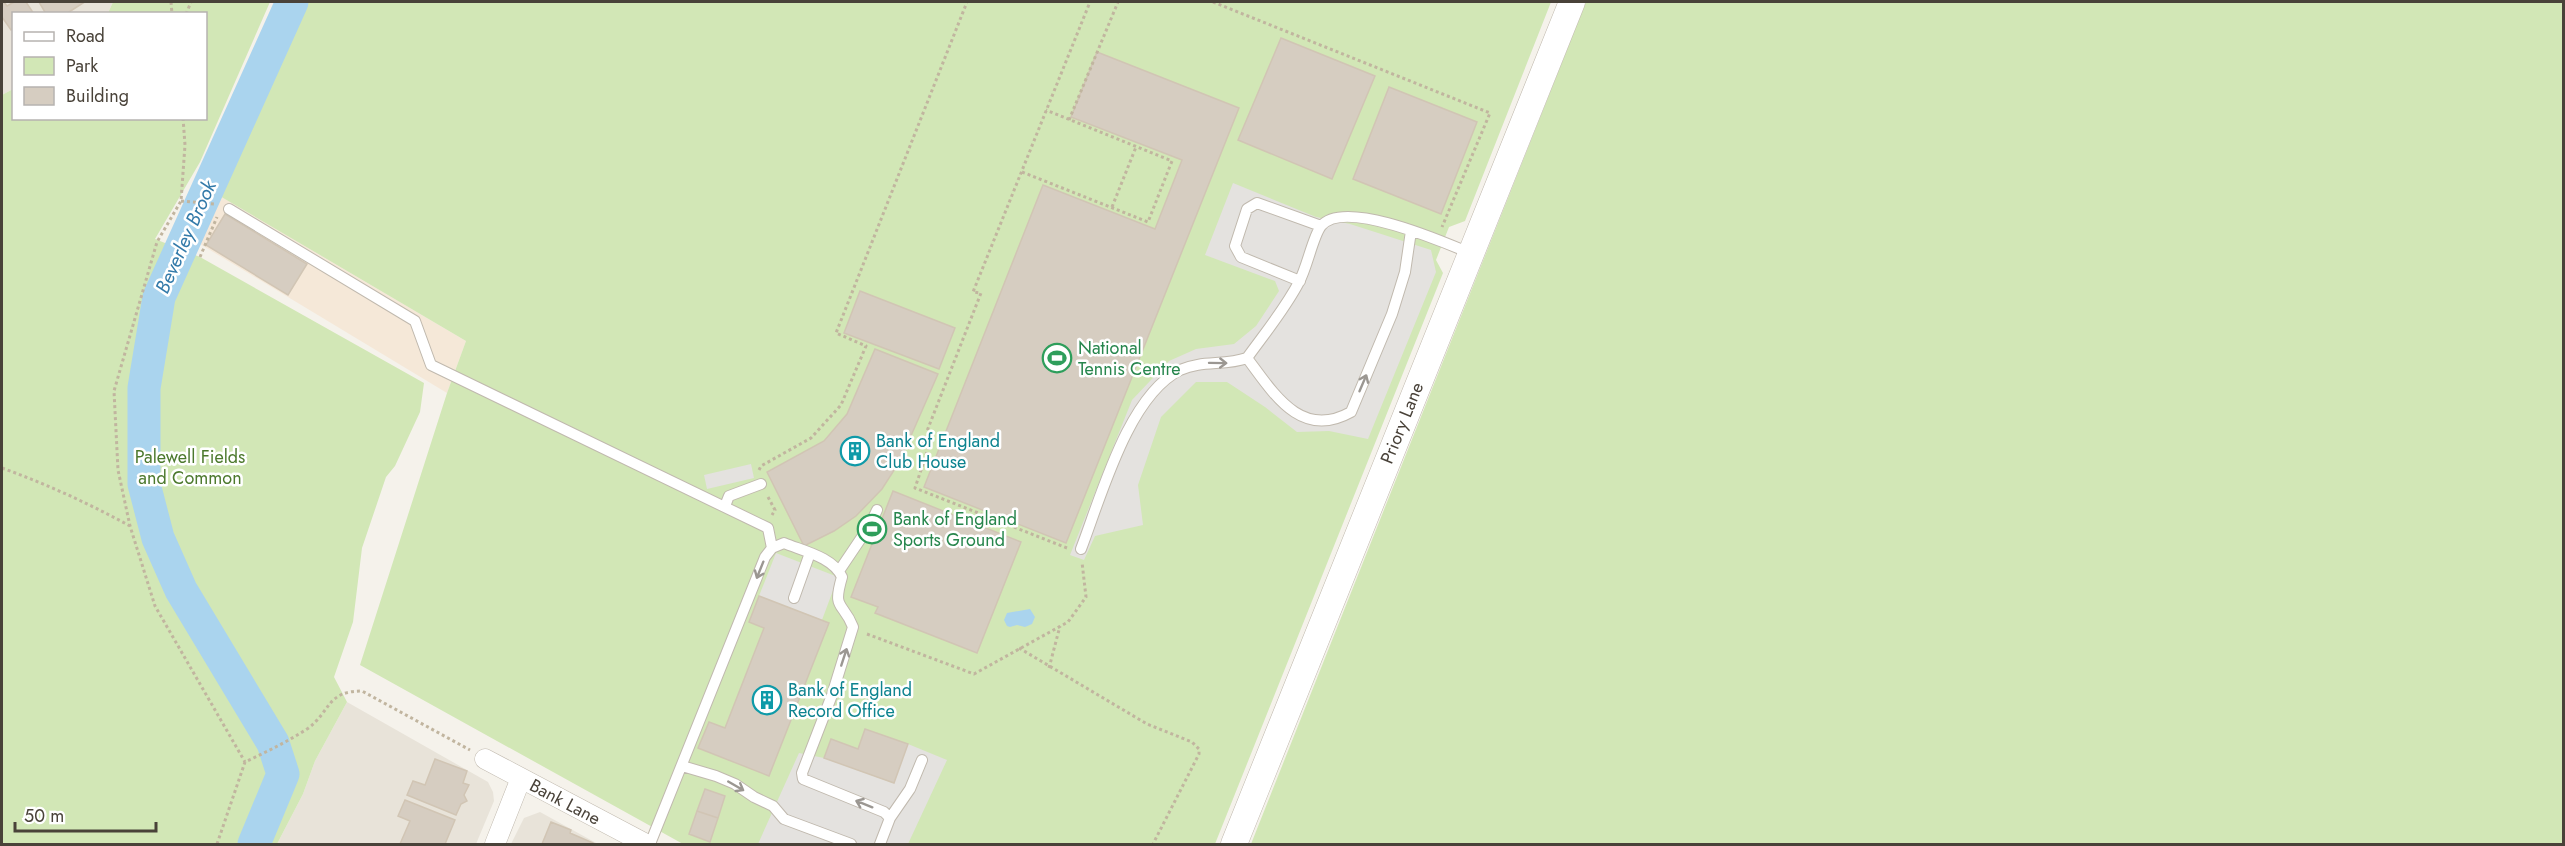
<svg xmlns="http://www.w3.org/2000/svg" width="2565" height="846" viewBox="0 0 2565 846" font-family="Jost,sans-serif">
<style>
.residential{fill:#e8e3d9}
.commercial{fill:#f5e8d8}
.green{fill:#d2e7b6}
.parking{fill:#e4e2df}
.water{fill:#aad4ee}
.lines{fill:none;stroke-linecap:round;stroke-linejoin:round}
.river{stroke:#aad4ee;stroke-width:33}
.building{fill:#d6cdc1;stroke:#d1c5b4;stroke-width:1.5}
.service-casing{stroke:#c0b9ae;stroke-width:12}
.minor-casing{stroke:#c0b9ae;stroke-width:21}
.tertiary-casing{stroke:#c0b9ae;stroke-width:27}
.path{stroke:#c1b59f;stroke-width:3;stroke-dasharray:3 3;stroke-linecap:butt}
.service{stroke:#fff;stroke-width:10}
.minor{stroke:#fff;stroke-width:20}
.tertiary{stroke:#fff;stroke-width:26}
.oneway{stroke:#9b9792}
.labels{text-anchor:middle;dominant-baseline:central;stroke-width:5;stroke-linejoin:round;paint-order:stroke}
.leisure-label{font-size:18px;fill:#27864d;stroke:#fff;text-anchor:start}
.street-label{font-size:18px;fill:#494239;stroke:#fff}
.culture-label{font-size:18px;fill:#0d838f;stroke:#fff;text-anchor:start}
.park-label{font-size:18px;fill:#4c792d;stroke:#fff}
.water-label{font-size:20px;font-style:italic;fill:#337aa9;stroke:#fff}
</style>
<rect width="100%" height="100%" fill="#f5f2eb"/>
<path class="residential" d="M2 2H113L108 13 14 14 13 89 2 95Z
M347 702 488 782 493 792 494 801 476 844H277L303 794 315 761Z
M540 812 598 844H511L524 818Z"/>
<path class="commercial" d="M218 195 466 341 447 393 200 244Z"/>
<path class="green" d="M113 2H270L200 162 155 239 200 257 424 383 420 412 395 466 386 477 362 548 353 622 334 677 347 702 315 761 303 794 277 844H2V95L13 89 14 118H206V14L108 13Z
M307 2H1551L1465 221 1449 227 1436 260 1443 273 1215 844H683L360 665 447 393 466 341 218 195Z
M1586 2H2563V844H1251Z"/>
<path class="parking" d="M1233 183 1316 217 1350 224 1431 250 1436 272 1368 439 1329 431 1297 432 1265 407 1227 382H1196L1161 417 1138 485 1143 525 1095 536 1084 560 1070 555 1132 400 1169 361 1196 349 1234 344 1256 326 1279 291 1275 281 1205 255Z
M751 464 754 478 707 489 704 475Z
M776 553 838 577 822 620 759 596Z
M908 744 947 760 908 844H758L799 753 824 758 893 783Z"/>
<path class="water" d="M1030 609 1035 617 1032 624 1025 627 1017 625 1010 627 1007 626 1004 620 1007 613Z"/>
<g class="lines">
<path class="river" d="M254 844 283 774 273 743 181 590 158 538 144 484V388L159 297 292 2"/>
</g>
<path class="building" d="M4 2 7 6 14 2H26L34 14H14V28L11 30 2 17V3Z
M39 2H81L83 3 66 14H46Z
M1281 38 1375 76 1332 179 1238 140Z
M1097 52 1239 108 1066 543 924 487 1043 185 1155 229 1182 160 1071 117Z
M1389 87 1477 122 1441 214 1353 179Z
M225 214 307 264 288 295 206 245Z
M860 291 955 328 939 369 844 333Z
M875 349 938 374 900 461 882 489 856 516 834 531 804 546 767 472 824 441 847 414Z
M893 491 1021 542 977 653 875 613 878 607 851 597Z
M759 596 829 623 769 776 698 748 709 722 725 728 764 628 749 622Z
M865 729 908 744 894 783 824 758 831 739 858 749Z
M435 759 467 771 463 783 469 785 464 795 467 801 461 804 456 815 407 795 413 781 425 785Z
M705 789 725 796 718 818 697 811Z
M405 800 455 820 445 844H400L410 821 398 816Z
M697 811 718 818 710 842 689 834Z
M551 822 571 830 570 833 593 843 592 844H542Z"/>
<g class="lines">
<g class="service-casing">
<path id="service" d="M229 209 415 321 431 365 768 528 772 548
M1300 281 1241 257 1235 246 1247 209 1257 203 1321 226
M1247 358C1265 333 1285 309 1299 282 1307 268 1313 236 1321 226 1344 198 1443 242 1470 253
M725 506 729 496 761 484
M1081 549C1101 497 1128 396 1180 370 1202 360 1225 366 1247 358 1274 394 1301 440 1351 412L1392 314 1405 272 1411 231
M839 571 870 525 877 510
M794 598 810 553
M682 766 716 776 735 784 754 797 773 806 784 819 851 844
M890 818 910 789 922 760
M650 844 765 557 772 548 784 543C803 551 833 557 842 577 832 611 843 601 853 627L832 695 802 773 803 779 884 812 890 818 880 844"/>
</g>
<g class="minor-casing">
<path id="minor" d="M485 759 646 844
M495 844 521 778"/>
</g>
<g class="tertiary-casing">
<path id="tertiary" d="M1234 844 1572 2"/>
</g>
<path class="path" d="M171 2 172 14
M1213 2 1490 113 1442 227
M186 14 191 2
M183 118 185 145 181 201 157 242 114 391 118 470 130 526 155 606 245 762
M1069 120 1118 2
M1022 172 1148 222 1172 161 1046 110
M181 201 215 204
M1112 207 1136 147
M200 257 217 217
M2 468C46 484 88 503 130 526
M759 470 761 466 811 438 841 405 866 346 836 333 967 2
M768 497 775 510 772 515
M1067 548 915 488 933 434 927 431 981 293 973 292 1090 2
M867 634 974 674 1068 622 1086 597 1082 562
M1019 648 1147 724 1192 742 1199 749V754L1153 844
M1049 668 1060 626
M217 844 245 762C266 752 287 742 307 729 331 712 326 691 362 691L470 750"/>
<use href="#service" class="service"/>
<use href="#minor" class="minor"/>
<use href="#tertiary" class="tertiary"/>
</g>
<defs><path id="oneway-shaft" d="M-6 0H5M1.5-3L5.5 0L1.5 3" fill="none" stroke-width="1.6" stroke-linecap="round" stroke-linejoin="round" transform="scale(1.5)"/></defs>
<g class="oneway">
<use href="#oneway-shaft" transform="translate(1218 363) rotate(1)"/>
<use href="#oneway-shaft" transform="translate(1363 383) rotate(-67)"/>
<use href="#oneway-shaft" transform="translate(760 570) rotate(112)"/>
<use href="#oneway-shaft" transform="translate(844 657) rotate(-72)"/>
<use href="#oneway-shaft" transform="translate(736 786) rotate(30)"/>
<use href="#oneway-shaft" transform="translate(864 804) rotate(-158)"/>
</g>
<defs>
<g id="stadium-ring" transform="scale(1.5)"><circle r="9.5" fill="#fff" stroke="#2e9e5b" stroke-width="1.5"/><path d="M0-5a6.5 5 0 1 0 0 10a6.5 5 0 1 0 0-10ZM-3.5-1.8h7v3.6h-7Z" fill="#2e9e5b"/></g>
<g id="building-ring" transform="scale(1.5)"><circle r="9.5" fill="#fff" stroke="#0f9aa8" stroke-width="1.5"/><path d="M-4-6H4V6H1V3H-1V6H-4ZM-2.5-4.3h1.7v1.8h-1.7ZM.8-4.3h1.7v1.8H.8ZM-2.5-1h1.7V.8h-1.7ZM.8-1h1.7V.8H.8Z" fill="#0f9aa8"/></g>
</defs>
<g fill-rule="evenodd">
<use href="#stadium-ring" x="1057" y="358"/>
<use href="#building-ring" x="855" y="451"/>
<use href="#stadium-ring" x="872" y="529"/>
<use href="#building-ring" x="767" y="700"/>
</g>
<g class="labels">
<g class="leisure-label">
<text x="1078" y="348">National<tspan x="1078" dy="21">Tennis Centre</tspan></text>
<text x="893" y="519">Bank of England<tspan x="893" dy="21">Sports Ground</tspan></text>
</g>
<g class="street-label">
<text transform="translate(1402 423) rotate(-68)">Priory Lane</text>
<text transform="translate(565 802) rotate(28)">Bank Lane</text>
</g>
<g class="culture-label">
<text x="876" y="441">Bank of England<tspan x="876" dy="21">Club House</tspan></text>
<text x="788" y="690">Bank of England<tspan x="788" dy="21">Record Office</tspan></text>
</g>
<g class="park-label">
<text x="190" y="457">Palewell Fields<tspan x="190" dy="21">and Common</tspan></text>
</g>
<g class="water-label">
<text transform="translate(186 237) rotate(-66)">Beverley Brook</text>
</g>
</g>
<rect width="2565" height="846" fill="none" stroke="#494239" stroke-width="6"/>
<rect x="12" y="12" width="195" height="108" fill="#ffffff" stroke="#b6b3b0" stroke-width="1.5"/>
<rect x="24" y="32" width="30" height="9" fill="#ffffff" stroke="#b6b3b0" stroke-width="1.5"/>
<text x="66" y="42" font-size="18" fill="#494239">Road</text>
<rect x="24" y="57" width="30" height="18" fill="#d2e7b6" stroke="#b6b3b0" stroke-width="1.5"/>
<text x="66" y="72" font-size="18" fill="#494239">Park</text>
<rect x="24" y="87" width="30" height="18" fill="#d6cdc1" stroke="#b6b3b0" stroke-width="1.5"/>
<text x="66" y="102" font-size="18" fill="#494239">Building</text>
<path d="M15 822v9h141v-9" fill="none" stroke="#494239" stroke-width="3"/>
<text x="24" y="822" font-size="18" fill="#494239" stroke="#ffffff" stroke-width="4.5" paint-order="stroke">50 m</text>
</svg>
